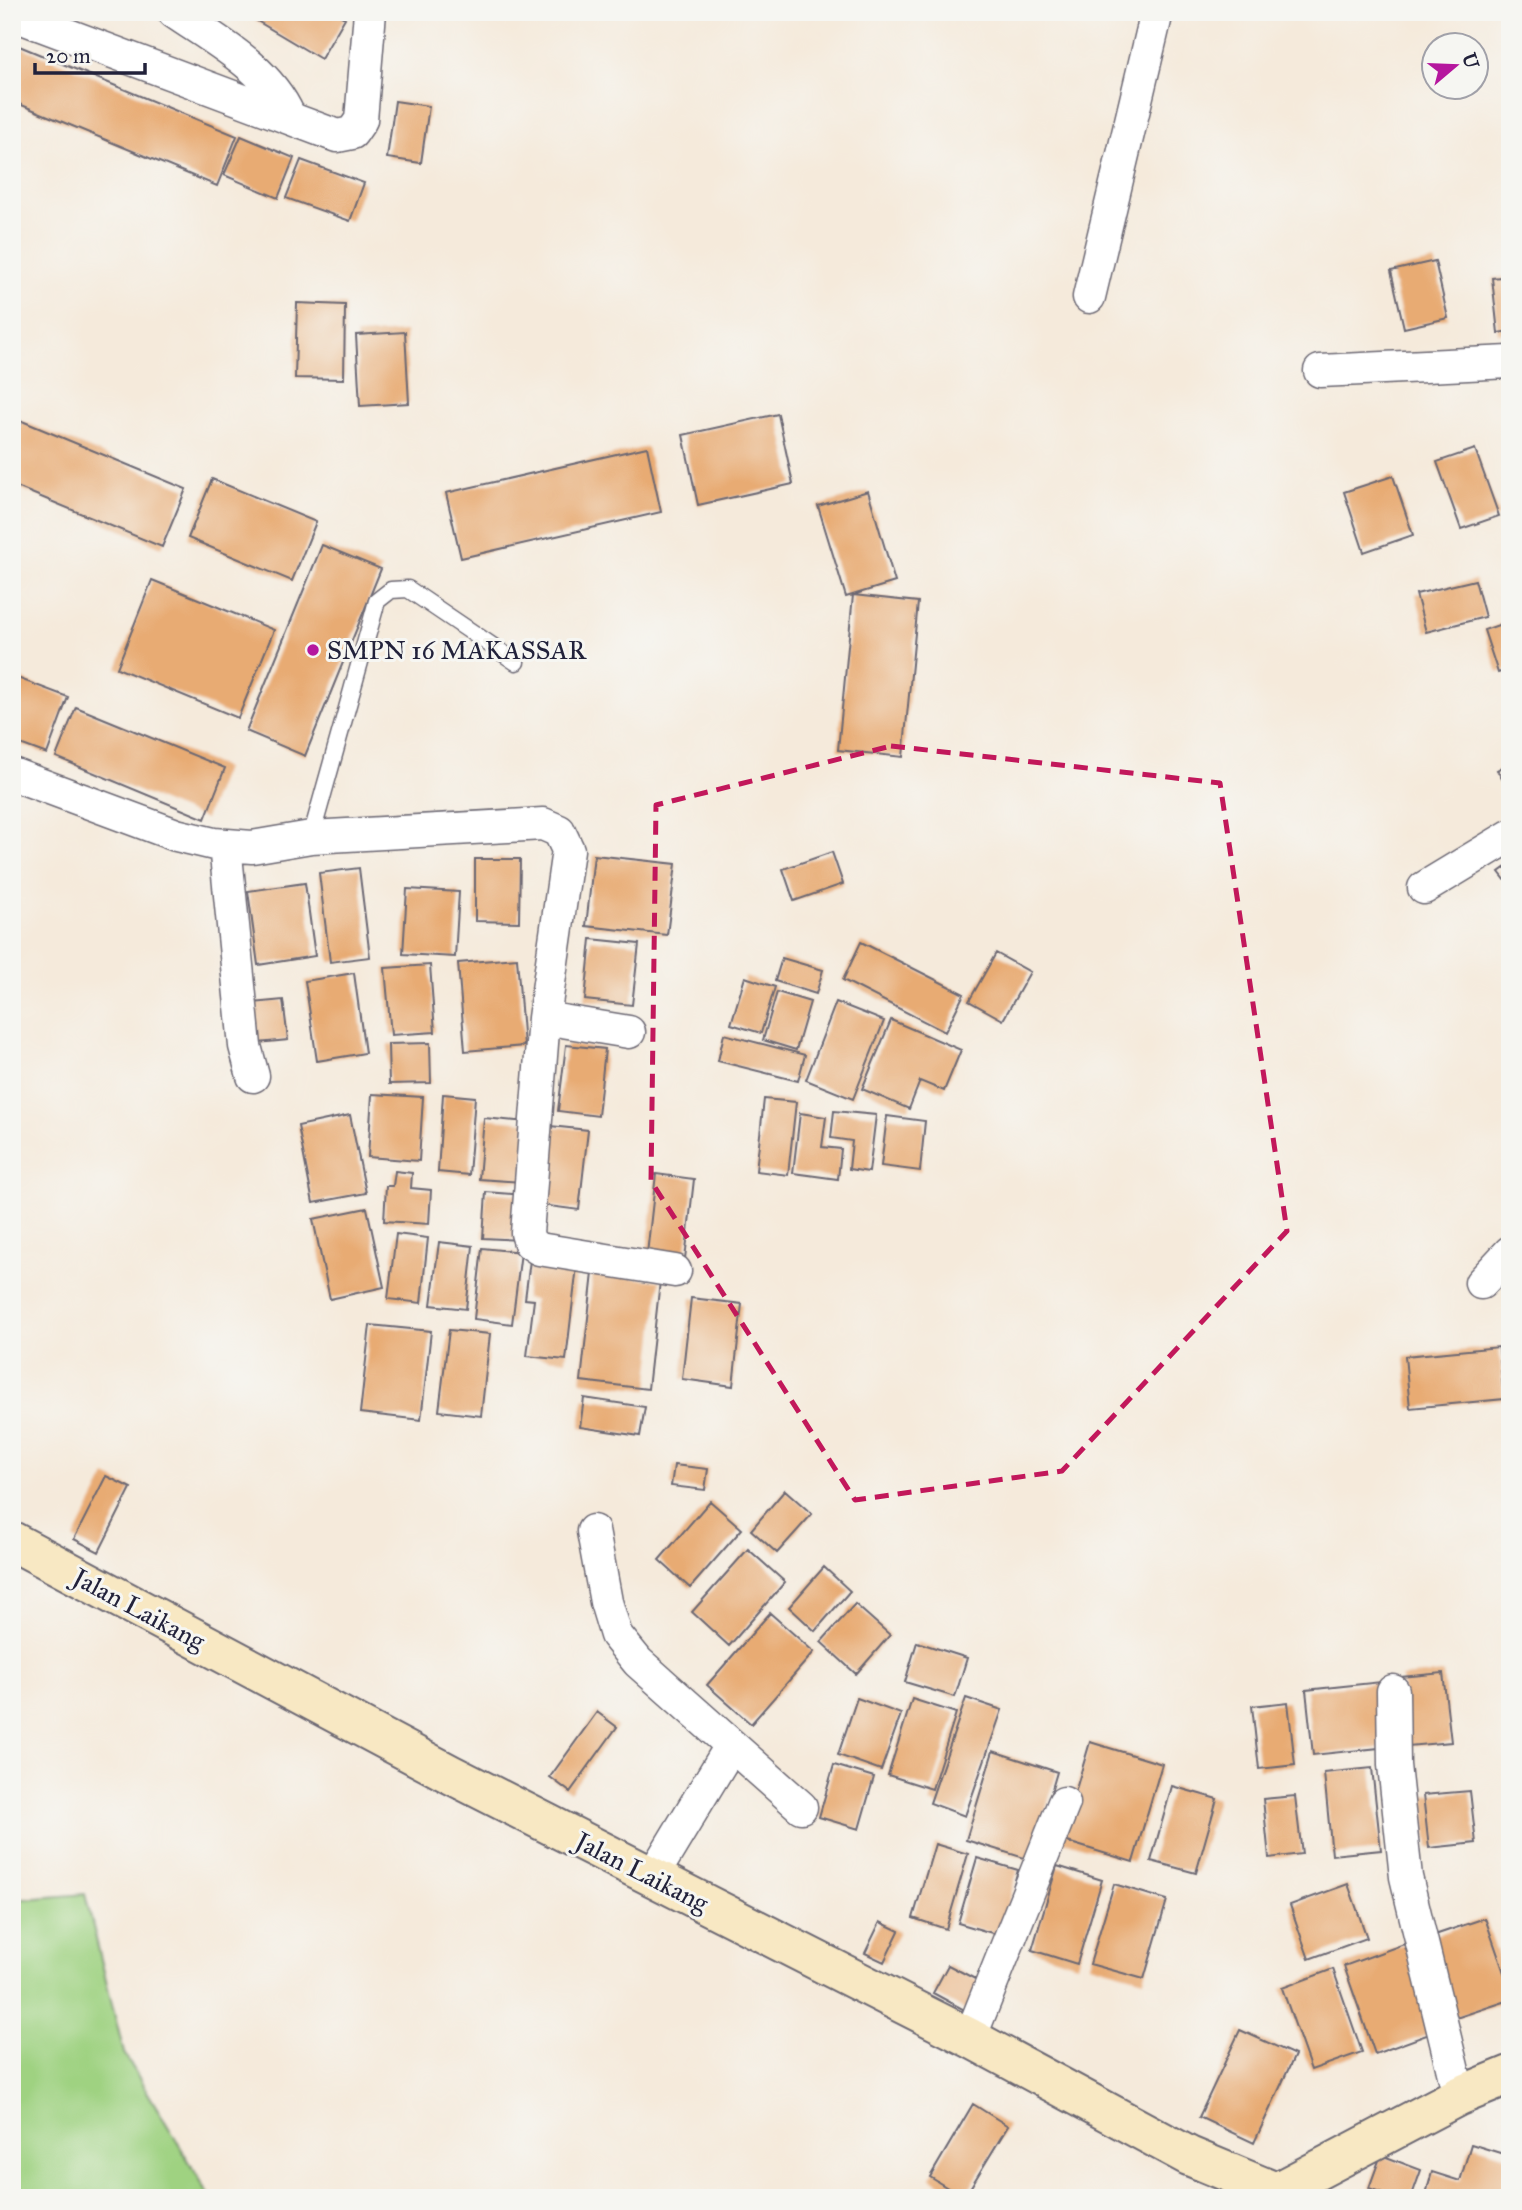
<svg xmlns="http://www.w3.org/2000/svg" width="1522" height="2210" viewBox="0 0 1522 2210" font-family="'IM FELL Great Primer',serif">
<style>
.green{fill:#9fd281;stroke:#607a5e;stroke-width:2}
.building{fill:#e8ab73}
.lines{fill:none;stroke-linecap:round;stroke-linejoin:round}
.lane-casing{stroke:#6c6873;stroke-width:19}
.street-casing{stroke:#6c6873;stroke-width:35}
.secondary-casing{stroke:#6c6873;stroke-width:42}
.lane{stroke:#fff;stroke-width:16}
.street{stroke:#fff;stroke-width:32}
.secondary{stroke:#f8e8c3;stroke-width:38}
.marked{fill:none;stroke:#c2185b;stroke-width:5;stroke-dasharray:14 9;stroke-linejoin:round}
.poi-dot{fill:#b5179e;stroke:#f6f6f2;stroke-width:2.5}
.labels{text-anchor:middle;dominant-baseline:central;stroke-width:6;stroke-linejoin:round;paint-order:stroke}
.poi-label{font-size:26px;fill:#22223b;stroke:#f6f6f2;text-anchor:start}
.street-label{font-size:26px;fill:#22223b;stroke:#f6f6f2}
</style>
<rect width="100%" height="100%" fill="#f6f6f2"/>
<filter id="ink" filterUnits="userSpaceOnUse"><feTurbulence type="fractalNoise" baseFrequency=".0143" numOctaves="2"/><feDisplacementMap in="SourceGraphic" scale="14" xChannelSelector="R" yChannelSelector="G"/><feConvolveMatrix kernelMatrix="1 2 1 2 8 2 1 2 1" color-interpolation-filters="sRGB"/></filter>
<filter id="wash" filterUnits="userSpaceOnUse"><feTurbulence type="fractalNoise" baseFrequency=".00686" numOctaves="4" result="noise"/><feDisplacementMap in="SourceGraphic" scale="28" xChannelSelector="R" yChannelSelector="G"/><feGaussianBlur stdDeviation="1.57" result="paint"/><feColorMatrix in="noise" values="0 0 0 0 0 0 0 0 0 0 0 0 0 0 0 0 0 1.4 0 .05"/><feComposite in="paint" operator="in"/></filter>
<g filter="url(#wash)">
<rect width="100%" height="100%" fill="#f5eadb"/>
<path class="green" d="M85 1894 124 2053 211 2198H12V1900Z"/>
<g id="blocks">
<path class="building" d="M242 12H334L345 18 321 59Z
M12 43 237 136 217 186 12 101Z
M395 101 429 106 421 163 387 158Z
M241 136 294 158 278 198 224 175Z
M301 160 364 183 350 221 286 198Z
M1435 261 1448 318 1404 328 1391 271Z
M1510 276V331L1498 333 1492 278Z
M297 303 345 305 344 379 295 378Z
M405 332 409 403 360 406 356 335Z
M778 414 793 484 698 505 683 435Z
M22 421 186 489 162 547 12 485V445Z
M647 447 661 512 461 558 446 493Z
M1475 449 1499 516 1461 529 1437 462Z
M1393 476 1413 535 1364 552 1344 492Z
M212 479 316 522 292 581 188 538Z
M868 491 895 582 846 597 818 506Z
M322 545 381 569 305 756 246 731Z
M152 580 274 630 238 718 117 668Z
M1475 580 1485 617 1426 632 1416 594Z
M853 595 918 602 903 757 838 750Z
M1510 621V669L1498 673 1484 630Z
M12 676 68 697 47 754 12 741Z
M76 707 225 768 205 819 56 757Z
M1510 763V793L1497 770Z
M832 852 843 884 794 901 783 869Z
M594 855 676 864 667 935 586 926Z
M475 859H520L519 922 475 921Z
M1510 864V886L1499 872Z
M359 868 370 957 330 962 319 873Z
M305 883 315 956 258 965 248 891Z
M407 889 459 892 455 957 403 954Z
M591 939 639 944 632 1005 585 1000Z
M861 942 964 994 945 1032 843 980Z
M996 953 1030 972 1003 1020 969 1001Z
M517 958 524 1046 465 1051 458 963Z
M782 958 823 970 816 994 775 981Z
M430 965 435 1032 391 1035 385 968Z
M354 973 365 1053 317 1061 305 981Z
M745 977 775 987 761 1033 731 1024Z
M777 992 810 1002 796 1050 763 1040Z
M283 1000 288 1040 258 1043 253 1003Z
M836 1002 884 1021 853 1099 806 1080Z
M891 1020 961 1050 944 1091 920 1081 909 1109 862 1089Z
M724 1034 805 1055 798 1081 718 1061Z
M430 1043 431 1083 389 1084 388 1044Z
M566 1045 605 1049 598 1116 558 1111Z
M372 1094 423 1097 419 1161 368 1157Z
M443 1094 475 1097 469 1175 438 1172Z
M764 1099 796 1102 788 1175 756 1171Z
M834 1111 876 1115 869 1172 849 1169 852 1141 831 1138Z
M800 1113 826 1117 822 1147 841 1149 838 1179 793 1173Z
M350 1115 366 1193 313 1203 298 1126Z
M887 1116 925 1121 920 1171 881 1166Z
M484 1118 527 1122 523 1182 479 1179Z
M550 1126 588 1130 579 1210 541 1205Z
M395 1171 412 1173 411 1188 431 1190 429 1224 384 1221 386 1186H393Z
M656 1174 694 1179 685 1259 647 1254Z
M486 1192 524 1195 521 1240 483 1238Z
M367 1208 384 1287 330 1299 313 1219Z
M396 1234 428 1238 421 1303 388 1299Z
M439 1242 473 1246 466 1309 431 1305Z
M482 1248 521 1252 512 1324 474 1319Z
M530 1260 577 1266 566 1360 527 1356 534 1300 525 1299Z
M593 1273 660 1281 648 1389 581 1381Z
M691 1298 742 1304 733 1386 682 1379Z
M370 1325 431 1331 421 1420 360 1413Z
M449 1330 490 1334 481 1416 439 1411Z
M1499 1347 1504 1399 1410 1408 1405 1356Z
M584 1398 645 1407 640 1436 580 1427Z
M674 1465 708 1469 705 1490 671 1486Z
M106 1476 131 1488 99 1552 74 1539Z
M785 1490 812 1514 777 1553 751 1530Z
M710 1501 742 1529 690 1588 659 1560Z
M748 1549 785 1582 729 1646 692 1612Z
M824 1567 850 1591 815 1631 789 1607Z
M855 1604 890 1635 856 1674 821 1642Z
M770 1613 814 1652 751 1724 707 1685Z
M917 1642 967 1658 955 1697 905 1682Z
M1443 1673 1451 1742 1408 1746 1401 1677Z
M1381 1682 1388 1747 1313 1755 1306 1690Z
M857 1698 901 1714 881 1770 838 1755Z
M966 1698 1002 1710 965 1816 930 1803Z
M912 1699 956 1713 932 1789 888 1775Z
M1288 1702 1295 1765 1259 1769 1252 1706Z
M597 1712 617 1727 570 1792 550 1777Z
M1090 1742 1162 1764 1133 1862 1061 1840Z
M993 1751 1057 1772 1031 1860 966 1840Z
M834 1765 874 1777 859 1829 819 1817Z
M1372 1768 1381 1850 1332 1855 1324 1773Z
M1172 1786 1217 1799 1196 1873 1151 1861Z
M1470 1791 1476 1843 1429 1848 1423 1795Z
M1295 1796 1302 1854 1269 1858 1263 1799Z
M935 1844 968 1854 946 1929 913 1918Z
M977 1858 1018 1870 999 1935 958 1923Z
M1057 1866 1102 1880 1077 1964 1032 1950Z
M1114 1884 1167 1900 1144 1979 1090 1964Z
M1348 1884 1367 1938 1309 1959 1290 1905Z
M1485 1918 1510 1990V2000L1456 2018 1429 1937Z
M880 1922 899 1931 884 1962 865 1953Z
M1404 1944 1435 2032 1375 2054 1344 1966Z
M948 1965 983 1983 968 2012 933 1993Z
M1333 1969 1362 2052 1311 2070 1282 1988Z
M1240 2030 1295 2055 1254 2143 1199 2117Z
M973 2104 1008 2126 964 2198 930 2177Z
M1471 2144 1510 2156V2198H1425L1432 2172 1460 2181Z
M1381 2155 1421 2170 1411 2198H1396L1369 2188Z"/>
</g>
</g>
<g filter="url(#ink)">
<use href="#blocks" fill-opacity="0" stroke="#6c6873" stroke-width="2"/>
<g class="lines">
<g class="lane-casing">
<path id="lane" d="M311 837 377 601 391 590 408 589 516 662"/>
</g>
<g class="street-casing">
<path id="street" d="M174 12C216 41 267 67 289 116
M12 14 337 136 352 133 361 120 370 12
M1089 297 1157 12
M1320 371 1510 362
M12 774 176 835 214 844 252 847 311 837 543 824 559 831 568 850 544 1018 629 1032
M225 845 245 1046 253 1076
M1424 888 1510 836
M544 1018 527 1233 530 1243 539 1249 675 1271
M1481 1283 1510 1252
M593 1531 606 1602 616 1635 638 1662 801 1807
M1393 1691 1394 1765 1406 1877 1459 2096
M652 1877 731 1746
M970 2038 1064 1803"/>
</g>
<g class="secondary-casing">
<path id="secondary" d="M12 1541 450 1774 970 2038 1189 2156 1276 2192 1459 2096 1510 2075"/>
</g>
<use href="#lane" class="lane"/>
<use href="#street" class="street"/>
<use href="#secondary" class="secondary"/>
</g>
</g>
<path class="marked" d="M891 746 1220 783 1287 1231 1062 1471 855 1500 651 1181 656 805Z"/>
<circle class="poi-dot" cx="313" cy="650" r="7"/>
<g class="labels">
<g class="poi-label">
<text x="327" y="650">SMPN 16 MAKASSAR</text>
</g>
<g class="street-label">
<text transform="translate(139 1609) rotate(28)">Jalan Laikang</text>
<text transform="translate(642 1872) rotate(27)">Jalan Laikang</text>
</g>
</g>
<rect width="1522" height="2210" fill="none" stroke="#f6f6f2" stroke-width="42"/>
<g transform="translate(1455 66) rotate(71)"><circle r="33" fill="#f6f6f2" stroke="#a1a1a9" stroke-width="2"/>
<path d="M0-5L12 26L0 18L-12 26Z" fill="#b5179e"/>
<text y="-10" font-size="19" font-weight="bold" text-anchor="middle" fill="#22223b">U</text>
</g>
<path d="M35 63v10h110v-10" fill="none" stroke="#22223b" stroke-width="3.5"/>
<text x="46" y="63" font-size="21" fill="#22223b" stroke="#f6f6f2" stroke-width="5" paint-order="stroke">20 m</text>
</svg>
